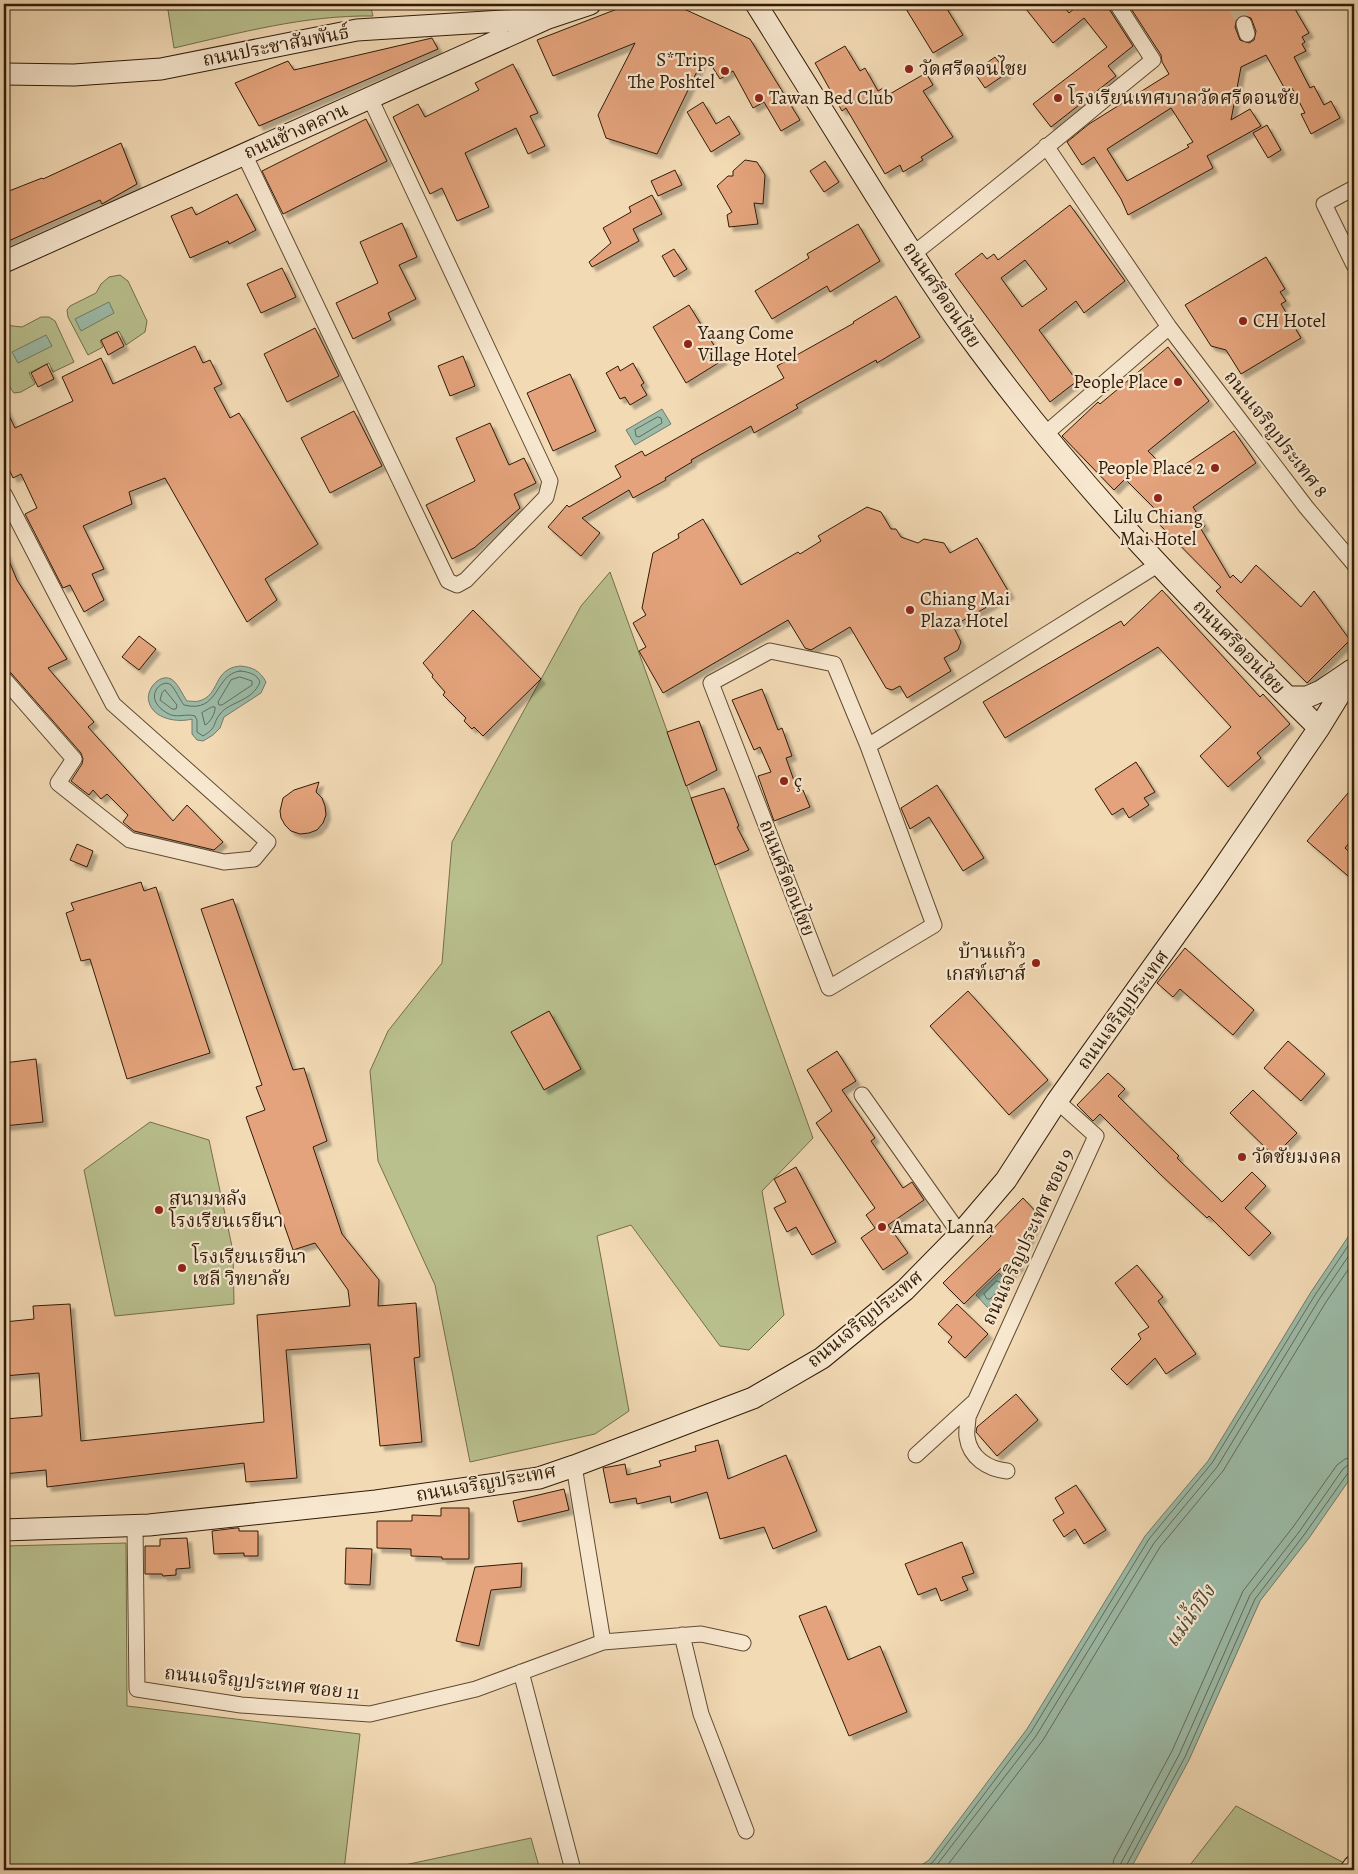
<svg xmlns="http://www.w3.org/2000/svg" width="1358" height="1874" viewBox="0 0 1358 1874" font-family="Alegreya,'Noto Serif Thai',serif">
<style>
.green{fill:#b9c08e;stroke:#746e4a}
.water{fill:#9cbba8;stroke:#717b68}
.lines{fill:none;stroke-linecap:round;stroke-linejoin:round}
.shore{stroke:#666b58;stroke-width:1}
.building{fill:#e4a37b;stroke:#301b07;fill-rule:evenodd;filter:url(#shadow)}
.street-tunnel{stroke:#cbb492;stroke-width:15;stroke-dasharray:15 8;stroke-linecap:butt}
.street-casing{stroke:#604b32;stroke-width:17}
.secondary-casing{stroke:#301b07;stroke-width:23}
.street{stroke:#f7e7cf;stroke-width:15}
.secondary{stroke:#f7e7cf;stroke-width:21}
.poi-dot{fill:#8f2418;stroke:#f7e7cf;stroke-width:2}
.labels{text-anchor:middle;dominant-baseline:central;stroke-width:4.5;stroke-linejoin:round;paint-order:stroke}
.street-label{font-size:19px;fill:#301b07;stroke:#f7e7cf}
.poi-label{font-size:19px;fill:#301b07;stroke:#f7e7cf;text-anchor:start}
.water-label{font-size:20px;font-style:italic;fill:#504b37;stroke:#f7e7cf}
</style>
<defs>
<filter id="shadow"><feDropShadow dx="4.5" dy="4.5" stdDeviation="1" flood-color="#0004"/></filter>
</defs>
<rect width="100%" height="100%" fill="#f2dab5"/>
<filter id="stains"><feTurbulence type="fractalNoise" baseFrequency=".004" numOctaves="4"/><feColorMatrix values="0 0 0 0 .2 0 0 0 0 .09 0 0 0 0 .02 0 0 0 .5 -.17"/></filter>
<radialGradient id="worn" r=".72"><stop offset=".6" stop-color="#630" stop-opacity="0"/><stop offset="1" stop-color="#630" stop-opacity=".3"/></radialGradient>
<path class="green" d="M167 4H370L373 16C305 15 239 33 174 48Z
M120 275 128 281 147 321 145 332 126 345 119 331 100 341 103 347 88 355 68 317 67 310 70 306 96 293 101 284 109 277Z
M41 317H49L55 321 74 362 53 372 49 363 29 373 35 384 21 392 14 393C0 377 4 346 4 325L22 327Z
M610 572 813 1138 762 1191 784 1315 749 1350 720 1346 631 1225 597 1236 629 1411 595 1434 470 1462 435 1285 378 1161 370 1071 388 1031 442 963 452 842 581 606Z
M150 1122 209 1140 233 1251 234 1304 115 1316 84 1170Z
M126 1543 127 1706 360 1734 344 1870H4V1546Z
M1236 1806 1346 1864 1341 1870H1186Z
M531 1838 540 1870H381Z"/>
<path class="water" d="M109 302 114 313 81 331 75 319Z
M46 335 52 346 18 363 12 352Z
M662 409 671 424 635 445 626 430Z
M240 666C253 667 260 671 266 682L261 693 224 717 220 728 213 735 203 741 197 740 192 734V719C178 723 153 719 149 702 145 691 159 673 171 679 178 683 182 694 187 701 191 701 196 702 199 701 221 695 212 669 240 666Z
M1354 1228V1473L1309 1538 1260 1601 1189 1760 1130 1870H914L929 1860 1027 1729 1145 1536 1208 1461 1311 1292Z
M999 1273 1011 1286 988 1308 976 1295Z"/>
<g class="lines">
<path class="shore" d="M658 417 661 418 662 423 639 437 636 436 635 430Z
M240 671C249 672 257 674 260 682 252 702 230 701 220 714 212 724 218 727 203 736L197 732V720L195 716C186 713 176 719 167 713 141 698 162 677 171 685 175 689 180 700 184 705 220 714 214 674 240 671Z
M240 677 252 681V685L222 705H219L218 702 231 680Z
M165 690 177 705 176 709H172L160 700 162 693Z
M212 707H215C216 712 210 723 205 725L202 713Z
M997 1281 1000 1282 1002 1287 990 1299H987L984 1294Z
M922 1870 933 1862 1031 1732 1149 1539 1212 1463 1315 1295 1354 1237
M933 1870 1036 1736 1154 1543 1217 1467 1320 1298 1354 1248
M944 1870 1043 1740 1160 1547 1223 1471 1326 1302 1354 1261
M1112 1870 1114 1859 1172 1751 1243 1591 1293 1527 1337 1465 1345 1459 1354 1457
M1119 1870 1121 1863 1179 1755 1250 1595 1299 1532 1343 1469 1348 1465 1354 1464
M1126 1870V1866L1185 1757 1255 1599 1304 1535 1348 1473 1354 1471"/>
</g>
<path class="building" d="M630 4H673L750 39 800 120 781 131 764 102 753 108 733 71 720 79 705 55 657 154 606 138 598 115 635 43 553 76 537 40Z
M903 4H944L963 35 933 53Z
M1022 4H1062L1069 13 1075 8 1072 4H1108L1109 9 1133 46 1108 66 1116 76 1051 127 1033 104 1107 47 1084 18 1053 43Z
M1128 4H1292L1309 33 1302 37 1305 42 1302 44 1306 51 1294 57 1310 88 1314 86 1324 105 1331 101 1340 118 1311 134 1301 114 1305 113 1292 88 1286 91 1266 55 1241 67 1231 120 1250 109 1261 126 1207 156 1213 168 1128 215 1121 199 1094 157 1082 165 1067 142 1089 124 1169 74 1162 62 1161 55ZM1242 15 1251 18 1256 31 1254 40 1249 43 1240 40 1235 27 1237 18ZM1171 108 1193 142 1187 145 1189 147 1127 181 1107 149Z
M432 38 438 49 259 126 235 83 288 61 294 70Z
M845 46 860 71 865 68 878 91 883 88 888 95 926 73 933 85 923 91 953 137 921 157 923 160 903 172 900 165 885 174 846 108 842 111 815 63Z
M995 57 1007 73 985 88 974 72Z
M513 64 538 113 530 116 545 146 528 154 516 128 465 153 489 207 457 221 442 188 430 194 393 117 418 104 425 117 479 90 475 83Z
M703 102 716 124 729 116 740 134 711 152 687 112Z
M366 119 387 161 283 214 262 171Z
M1267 125 1281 150 1268 158 1253 133Z
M121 143 137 184 102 204 100 200 4 243V193L42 178 43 179Z
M745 160 757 162 765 175 763 204 754 203 758 224 729 227 727 215 732 212 717 186 728 176H733V171Z
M825 161 839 182 824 192 810 171Z
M675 170 682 185 658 196 651 181Z
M237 194 256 230 229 244 228 241 190 258 171 216 192 207 196 215Z
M652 195 662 214 633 229 639 241 592 267 589 262 611 243 603 228 631 212 629 207Z
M1070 205 1125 281 1084 313 1076 301 1039 330 1077 381 1050 402 955 274 982 253 987 259 994 254 998 260ZM1025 260 1047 289 1022 307 1001 278Z
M402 223 417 257 399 265 416 299 388 313 391 320 353 339 336 303 378 283 360 242Z
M858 224 880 261 830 292 827 286 772 319 755 291 809 258 807 254Z
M674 249 687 269 674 277 662 256Z
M1266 257 1285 289 1280 292 1286 301 1281 304 1301 338 1241 374 1226 350 1211 346 1185 305Z
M282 268 296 297 261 313 247 284Z
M896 296 920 337 877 363 876 360 796 405 798 408 754 433 751 426 691 460 692 462 665 478 666 480 633 498 629 490 582 518 600 533 581 556 548 527 567 505 569 507 621 477 615 466 642 451 645 456 784 378 777 366 854 323 853 322Z
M689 305 723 360 686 383 653 327Z
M315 328 339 376 287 402 264 354Z
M117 332 124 346 108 355 101 340Z
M195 346 203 363 210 360 222 384 214 388 230 418 239 413 318 544 265 579 277 600 247 622 165 478 129 492 132 504 83 526 104 569 92 574 104 600 84 612 70 585 63 588 25 514 37 508 21 474 13 478 4 458V405L15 428 73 401 62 377 101 358 113 384Z
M1168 347 1209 401 1148 451 1171 474 1234 431 1256 463 1193 507 1205 526 1201 529 1230 578 1233 575 1241 583 1256 565 1301 607 1314 591 1350 640 1307 683 1216 591 1221 587 1156 521 1161 515 1125 479 1114 490 1062 436 1098 402 1100 404Z
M463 356 475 386 450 396 438 366Z
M633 363 644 383 641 385 647 395 630 405 625 397 620 399 606 373 618 366 620 371Z
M47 364 54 379 38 387 31 373Z
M570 374 596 431 553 451 527 393Z
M354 411 382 466 330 493 301 438Z
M490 423 509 465 524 458 536 483 514 494 520 508 474 548 452 559 426 505 475 481 456 438Z
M867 507 881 512 891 529H896L901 537 918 543 924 539 944 543 950 553 977 538 1010 594 953 626 961 642 958 650 944 658 951 671 907 698 900 686 892 690 886 688 850 627 811 650 805 648 788 620 663 693 639 651 646 647 633 623 646 615 642 608 653 553 679 538 678 534 703 519 741 585 798 552 800 554 821 541 818 536Z
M4 549 17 580 67 659 48 668 94 722 88 727 173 821 187 805 223 842 214 850 134 831 123 822 128 815 107 794 101 799 93 790 89 795 71 781 82 764 83 759 81 753 11 673 4 670Z
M1162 590 1260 697 1263 694 1290 724 1257 753 1261 758 1228 787 1200 756 1231 727 1158 647 1005 738 983 702 1121 621 1124 626Z
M473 610 541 679 483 736 474 727 472 729 464 721 466 718 443 695 445 692 432 677 433 675 423 663Z
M139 636 156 649 139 670 122 657Z
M762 689 778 730 782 728 792 756 786 758 798 792 803 790 810 807 774 821 758 776 771 772 760 747 754 750 732 700Z
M699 721 717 770 686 786 667 732Z
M1136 762 1155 792 1144 798 1149 805 1129 818 1123 808 1112 815 1095 789Z
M319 782 316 792 322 798 325 806 326 815 323 823 317 830 309 833 300 834 291 831 285 825 281 818 280 811 283 798 294 790Z
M937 785 984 858 963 871 929 817 910 829 901 808Z
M1354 786V837L1345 848 1354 856V881L1307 841Z
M724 788 739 826 737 827 749 850 715 865 691 798Z
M77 844 93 851 87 867 70 860Z
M141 882 144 891 156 887 210 1053 127 1079 90 959 81 961 66 913 74 910 71 903Z
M233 899 293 1070 304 1068 327 1141 313 1147 342 1234 379 1280 378 1306 416 1303 420 1357 414 1358 422 1442 380 1446 370 1344 286 1350 297 1478 246 1482 244 1463 47 1487 46 1470 4 1474V1432H6L5 1419 42 1416 39 1373 4 1376V1322L34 1319 33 1306 70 1304 81 1441 264 1422 257 1315 350 1306 348 1290 315 1243 293 1250 246 1117 265 1110 256 1087 262 1085 201 909Z
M1185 948 1254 1010 1233 1035 1180 989 1173 997 1157 983Z
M968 991 1048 1080 1009 1115 930 1026Z
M549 1011 581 1069 544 1090 511 1032Z
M1288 1041 1325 1074 1301 1101 1264 1068Z
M837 1051 856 1081 842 1090 875 1138 871 1141 903 1188 912 1182 924 1200 888 1225 908 1253 883 1270 861 1238 875 1228 866 1215 875 1208 816 1123 832 1111 807 1070Z
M36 1059 43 1122 4 1126V1063Z
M1108 1073 1125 1089 1118 1096 1179 1156 1177 1158 1222 1202 1252 1172 1266 1186 1245 1208 1271 1233 1249 1256 1209 1216 1207 1218 1161 1175 1100 1114 1093 1121 1077 1105Z
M1253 1090 1297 1133 1274 1156 1230 1113Z
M796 1167 836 1242 812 1255 796 1227 787 1232 774 1208 786 1202 774 1179Z
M1023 1198 1039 1215 1027 1244 1013 1258 1020 1265 1008 1276 1001 1268 964 1304 943 1283 991 1236 989 1233Z
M1137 1265 1163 1297 1158 1301 1196 1354 1166 1374 1155 1358 1127 1385 1111 1369 1141 1339 1138 1334 1149 1327 1115 1283Z
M957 1304 988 1334 965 1358 948 1342 952 1337 938 1324Z
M1016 1394 1038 1420 997 1456 976 1432 977 1427Z
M718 1440 728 1479 786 1455 817 1531 773 1549 764 1527 720 1539 707 1492 671 1503 670 1496 637 1504 636 1498 610 1503 603 1468 625 1464 627 1475 661 1466 659 1461 696 1451 695 1446Z
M1076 1485 1106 1530 1084 1544 1075 1529 1064 1537 1053 1520 1064 1513 1055 1498Z
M564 1489 569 1510 518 1522 513 1501Z
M441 1508H469V1559H442V1557L411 1556V1549L377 1548V1521H412V1515L441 1516Z
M236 1528H239V1531H258V1556H244V1553L214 1554 212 1531Z
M187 1538 190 1568 176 1569V1575L163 1576 162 1574H145V1546H160V1539Z
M962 1542 974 1573 962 1577 968 1590 941 1601 936 1588 918 1595 905 1564Z
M346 1548 372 1549 370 1585 345 1584Z
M522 1563 521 1587 491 1590 479 1646 456 1641 475 1567Z
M826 1606 848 1660 880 1646 907 1712 849 1736 799 1616Z"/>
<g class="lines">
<path class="street-tunnel" d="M1235 4 1244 24"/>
<g class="street-casing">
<path id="street" d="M1244 24 1247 34
M1046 146 1169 327 1306 507 1354 564
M244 154 448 581 457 585 466 580 546 497 550 481 370 98
M1354 188 1324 204 1354 265
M913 254C994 191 1073 125 1153 60L1117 4
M1044 435 1169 327
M4 494 113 704 268 842 254 859 224 862 130 840 58 783 74 759 4 679
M770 651 834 664 868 746 934 925 829 988 711 683Z
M868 746 1159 564
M862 1095 960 1234
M916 1455 973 1403
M574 1466 603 1642
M1007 1471C988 1469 970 1458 967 1437 966 1431 968 1423 968 1417L1096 1136 1057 1101
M135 1527 137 1689 241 1705 370 1714 476 1689 603 1642 701 1634 743 1643
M682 1635 701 1714 746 1831
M521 1672 573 1870"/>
</g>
<g class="secondary-casing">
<path id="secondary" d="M756 4C796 68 836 132 876 196 909 248 942 301 979 350 1080 487 1198 609 1319 728
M4 74 74 75 161 69 357 30 535 19
M4 262 548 18 590 4
M1288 697H1307L1321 691 1352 670
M4 1530 149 1525 376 1501 539 1478 574 1466 753 1398 822 1358 905 1290 960 1234 1006 1180 1057 1101 1210 887 1319 728 1354 671
M1351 1870 1354 1866"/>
</g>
<use href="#street" class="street"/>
<use href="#secondary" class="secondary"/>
</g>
<g class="poi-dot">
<circle cx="909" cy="69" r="5"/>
<circle cx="725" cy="71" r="5"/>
<circle cx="759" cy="98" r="5"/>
<circle cx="1058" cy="98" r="5"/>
<circle cx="1243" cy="321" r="5"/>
<circle cx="688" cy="344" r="5"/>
<circle cx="1178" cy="382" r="5"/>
<circle cx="1215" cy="468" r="5"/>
<circle cx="1158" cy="498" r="5"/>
<circle cx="910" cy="610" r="5"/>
<circle cx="784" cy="781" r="5"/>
<circle cx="1036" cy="963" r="5"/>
<circle cx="1242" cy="1157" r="5"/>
<circle cx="159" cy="1210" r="5"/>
<circle cx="882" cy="1227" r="5"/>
<circle cx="182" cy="1268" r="5"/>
</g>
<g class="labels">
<g class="street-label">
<text transform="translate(276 46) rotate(-11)">ถนนประชาสัมพันธ์</text>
<text transform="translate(296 131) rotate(-24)">ถนนช้างคลาน</text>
<text transform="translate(942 295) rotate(56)">ถนนศรีดอนไชย</text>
<text transform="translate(1276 434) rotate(52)">ถนนเจริญประเทศ 8</text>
<text transform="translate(1239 647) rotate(46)">ถนนศรีดอนไชย</text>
<text transform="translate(787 878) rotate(69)">ถนนศรีดอนไชย</text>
<text transform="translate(1123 1010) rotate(-54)">ถนนเจริญประเทศ</text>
<text transform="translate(1028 1237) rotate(-65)">ถนนเจริญประเทศ ซอย 9</text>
<text transform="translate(865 1319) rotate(-39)">ถนนเจริญประเทศ</text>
<text transform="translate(486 1483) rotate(-10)">ถนนเจริญประเทศ</text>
<text transform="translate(262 1683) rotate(6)">ถนนเจริญประเทศ ซอย 11</text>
</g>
<g class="poi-label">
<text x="715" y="60" text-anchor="end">S*Trips<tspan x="715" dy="22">The Poshtel</tspan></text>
<text x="919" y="69">วัดศรีดอนไชย</text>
<text x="769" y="98">Tawan Bed Club</text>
<text x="1068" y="98">โรงเรียนเทศบาลวัดศรีดอนชัย</text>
<text x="1253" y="321">CH Hotel</text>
<text x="698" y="333">Yaang Come<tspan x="698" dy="22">Village Hotel</tspan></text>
<text x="1168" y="382" text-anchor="end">People Place</text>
<text x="1205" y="468" text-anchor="end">People Place 2</text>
<text x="1158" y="517" text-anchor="middle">Lilu Chiang<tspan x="1158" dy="22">Mai Hotel</tspan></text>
<text x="920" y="599">Chiang Mai<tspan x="920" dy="22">Plaza Hotel</tspan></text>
<text x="794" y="781">ç</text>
<text x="1026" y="952" text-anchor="end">บ้านแก้ว<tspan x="1026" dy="22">เกสท์เฮาส์</tspan></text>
<text x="1252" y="1157">วัดชัยมงคล</text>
<text x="169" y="1199">สนามหลัง<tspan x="169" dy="22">โรงเรียนเรยีนา</tspan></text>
<text x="892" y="1227">Amata Lanna</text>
<text x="192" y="1257">โรงเรียนเรยีนา<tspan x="192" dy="22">เชลี วิทยาลัย</tspan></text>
</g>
<g class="water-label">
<text transform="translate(1190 1616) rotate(-55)">แม่น้ำปิง</text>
</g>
</g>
<rect width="1358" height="1874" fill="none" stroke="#f2dab5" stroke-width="20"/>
<rect x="5" y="5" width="1348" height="1864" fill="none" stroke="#301b07" stroke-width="2.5"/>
<rect x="10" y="10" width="1338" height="1854" fill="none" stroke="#301b07"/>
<rect width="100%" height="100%" filter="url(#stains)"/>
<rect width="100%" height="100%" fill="url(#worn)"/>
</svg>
